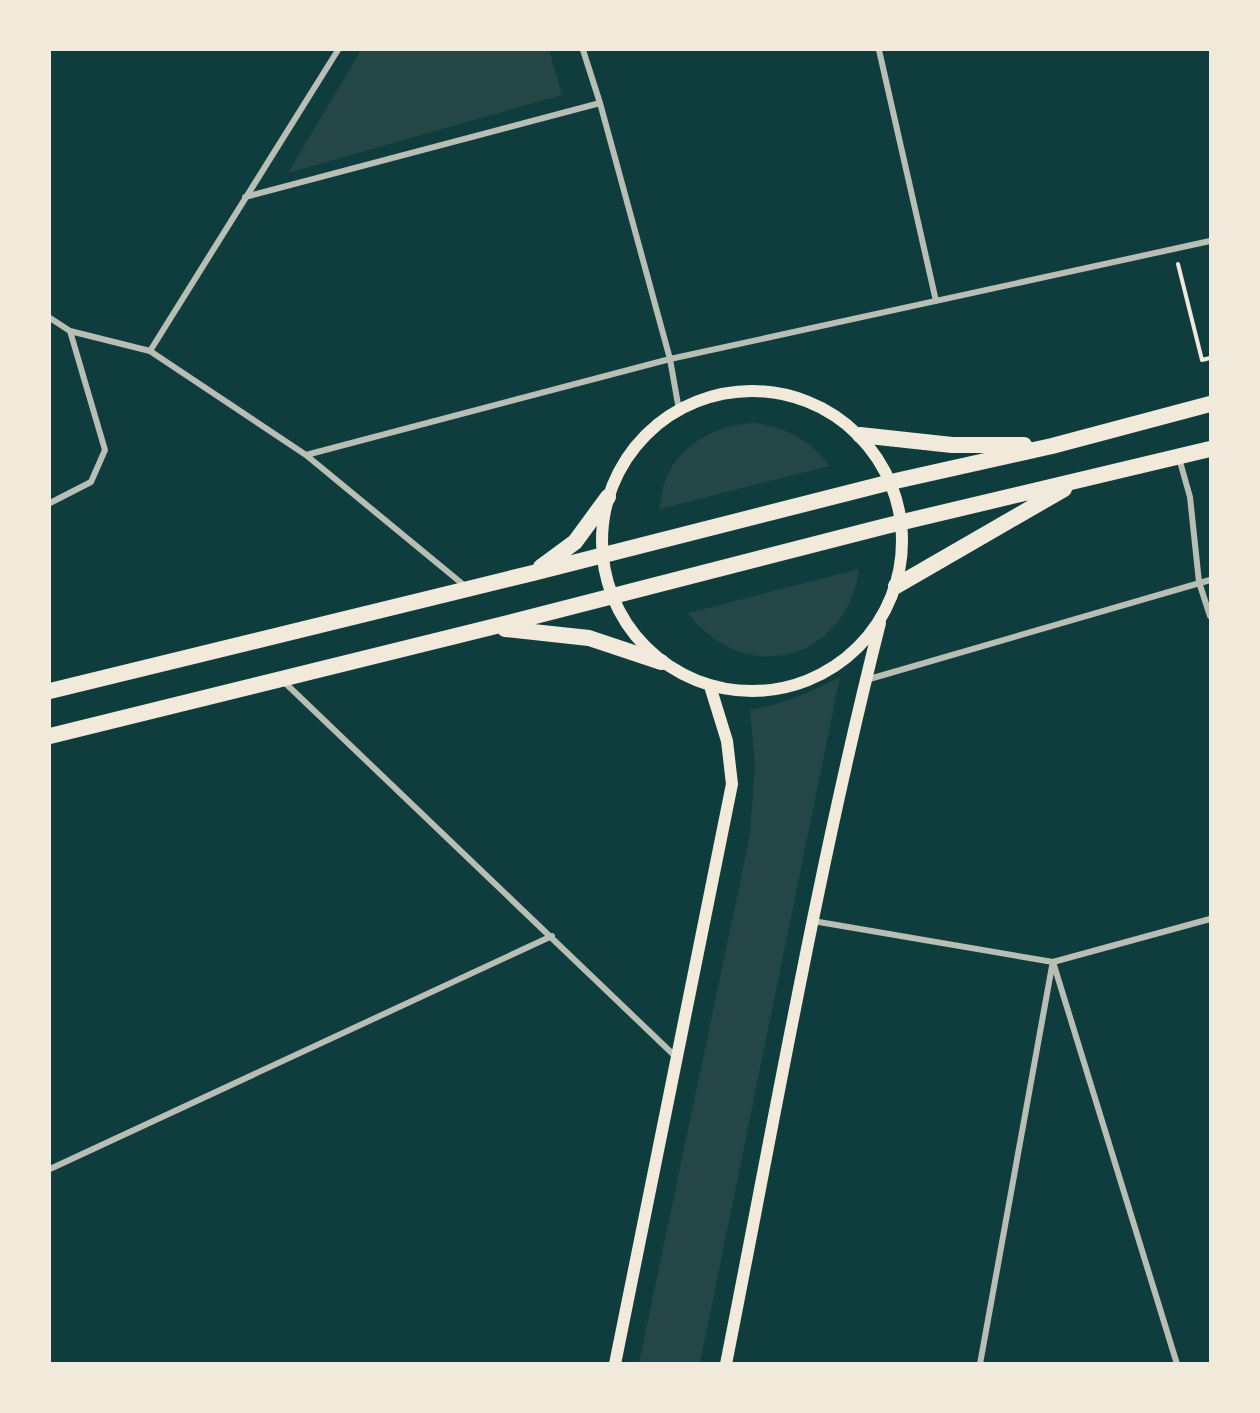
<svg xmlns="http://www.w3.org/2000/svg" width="1260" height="1413" viewBox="0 0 1260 1413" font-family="'Roboto Serif',serif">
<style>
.green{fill:#244646}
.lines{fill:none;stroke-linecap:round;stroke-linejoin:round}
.path{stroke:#f1e9da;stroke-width:4}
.minor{stroke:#b8beb3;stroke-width:6}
.secondary{stroke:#f1e9da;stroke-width:12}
.trunk{stroke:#f1e9da;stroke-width:16}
</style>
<rect width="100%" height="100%" fill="#0f3d3e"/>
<path class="green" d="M361 50H549L562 95 288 173Z
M754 423C787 427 810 440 830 466L659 509C661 500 662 490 665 481 679 444 716 425 754 423Z
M859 569C847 661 744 688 688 613Z
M840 677 700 1363H639L750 835 755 766 750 710C783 705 810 692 840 677Z"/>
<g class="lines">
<path class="path" d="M1178 264 1202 360 1210 358"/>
<path class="minor" d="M583 50 600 103 670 359 679 410
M879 50 936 301
M245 197 600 103
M50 318 70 331 150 351 306 455 465 586
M150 351 338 50
M306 455 670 359 1210 241
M1179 458 1190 497 1199 582 1210 616
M50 503 91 482 105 450 70 331
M282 680 676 1057
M866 680 1210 580
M813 921 1053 962 1210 919
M1053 962 1177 1364
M50 1169 552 936
M980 1364 1052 966"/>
<path class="secondary" d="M602 541a150 150 0 1 1 300 0a150 150 0 1 1-300 0Z
M615 1364 732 784 727 741 710 686
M726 1364C775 1117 818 868 880 623"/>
<path class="trunk" d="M860 435 952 445H1024
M541 567 575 542 608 497
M896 586 1064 489
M505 629 589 638 661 662
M50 691 533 573 891 482 1052 446 1210 404
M50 736 492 627 886 526 1210 449"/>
</g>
<rect width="1260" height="1413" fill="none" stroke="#f1e9da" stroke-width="102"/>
</svg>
